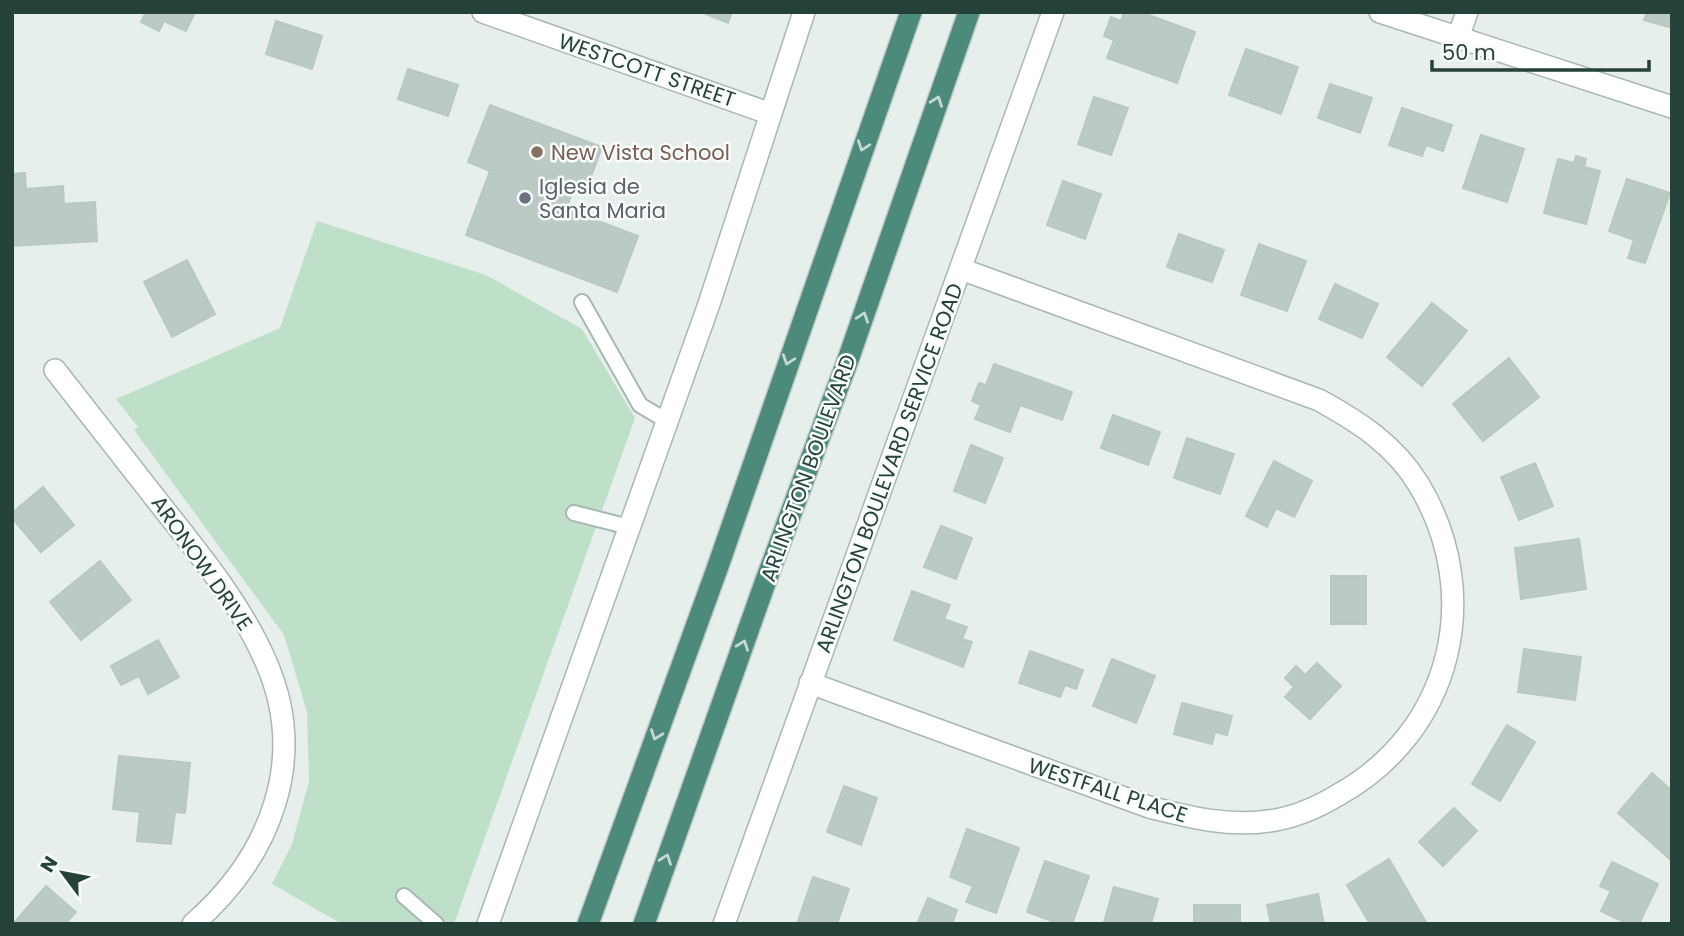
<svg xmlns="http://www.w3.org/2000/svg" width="1684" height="936" viewBox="0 0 1684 936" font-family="Poppins,sans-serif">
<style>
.green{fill:#bfe0c8}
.building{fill:#bbcac4;stroke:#b8c9c2;stroke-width:2}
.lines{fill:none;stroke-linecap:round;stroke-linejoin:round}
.service-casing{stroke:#a8b8b2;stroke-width:18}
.minor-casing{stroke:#a8b8b2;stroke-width:24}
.trunk-casing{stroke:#c2cac8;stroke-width:24}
.service{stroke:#fff;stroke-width:14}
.minor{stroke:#fff;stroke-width:21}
.trunk{stroke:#4c8a7c;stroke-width:21}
.oneway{stroke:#c4d9d4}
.education-dot{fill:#8d6e63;stroke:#f7fbf9;stroke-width:2.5}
.worship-dot{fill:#6b7280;stroke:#f7fbf9;stroke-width:2.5}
.labels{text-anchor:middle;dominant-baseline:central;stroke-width:5;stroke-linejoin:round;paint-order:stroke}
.street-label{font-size:21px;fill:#24423a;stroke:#f7fbf9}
.education-label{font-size:21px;fill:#785e54;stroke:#f7fbf9;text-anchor:start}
.worship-label{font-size:21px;fill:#5b616d;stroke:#f7fbf9;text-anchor:start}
</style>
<rect width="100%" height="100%" fill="#e6efeb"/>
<path class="green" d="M317 221 486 275 582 329 635 418 454 924H342L272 884 292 844 309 781 307 712 284 635 134 430 138 427 116 399 280 328Z"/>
<path class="building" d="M146 12H195L186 31 164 21 159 31 141 22Z
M701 12H732L728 23Z
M1124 12H1141L1195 32 1177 83 1107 58 1114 40 1104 36 1111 17 1121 21Z
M1647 12H1672V28L1644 20Z
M276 21 322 36 312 69 266 54Z
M1246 49 1298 67 1281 114 1229 95Z
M408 69 458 85 448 116 398 99Z
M1330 84 1372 98 1360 133 1318 118Z
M1094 97 1128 108 1111 155 1078 144Z
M490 105 602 147 587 187 576 183 566 209 638 236 617 292 466 235 490 171 468 162Z
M1402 108 1452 125 1443 151 1426 145 1422 156 1389 145Z
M1481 135 1524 149 1507 202 1463 188Z
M1576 156 1586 159 1584 167 1600 171 1586 224 1544 213 1558 159 1574 163Z
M25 173 26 189 63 186 64 204 95 202 97 241 12 246V174Z
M1627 179 1670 193 1645 263 1628 258 1634 240 1609 231Z
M1063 181 1101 194 1085 239 1047 225Z
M1179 234 1224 250 1212 282 1167 267Z
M1259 244 1306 261 1287 311 1241 295Z
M187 260 215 314 172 337 144 282Z
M1335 284 1378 304 1362 338 1319 319Z
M1432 303 1467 331 1422 386 1387 357Z
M1509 358 1539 397 1483 441 1453 404Z
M994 364 1072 392 1062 420 1020 405 1010 432 975 419 981 405 972 401 979 383 986 385Z
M1113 415 1160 432 1148 465 1101 448Z
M1187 438 1234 454 1220 494 1174 478Z
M971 445 1003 458 985 503 954 491Z
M1274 461 1312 481 1294 517 1276 508 1267 527 1246 516Z
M1535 463 1553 506 1519 520 1501 477Z
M43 487 74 525 41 552 12 518V513Z
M941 526 972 538 956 579 924 567Z
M1579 539 1586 589 1521 599 1515 548Z
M100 561 131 600 81 640 50 602Z
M1331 576H1366V624H1331Z
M912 591 950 605 944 619 967 627 962 639 972 642 963 667 894 640Z
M158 640 179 677 148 694 139 676 121 685 111 666Z
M1524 649 1581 657 1575 700 1518 692Z
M1030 651 1083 670 1076 689 1065 685 1060 697 1019 683Z
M1112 659 1155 676 1136 723 1093 706Z
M1317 663 1341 686 1310 719 1285 697 1294 687 1285 678 1296 666 1305 675Z
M1182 703 1232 716 1227 735 1215 732 1212 744 1174 734Z
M1507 725 1535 742 1500 801 1472 784Z
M119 756 190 763 185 813 175 812 171 844 137 841 140 812 113 809Z
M1652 773 1672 791V861L1618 813Z
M844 786 877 798 861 845 827 832Z
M1454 808 1477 831 1443 866 1419 842Z
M967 829 1019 848 996 913 966 902 973 886 950 877Z
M1389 859 1427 924H1370L1347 885Z
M1045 861 1089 876 1072 924H1060L1027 912Z
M1612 862 1658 884 1639 924H1628L1601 911 1611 891 1600 886Z
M813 877 849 889 837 924H797Z
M46 886 76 912 65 924H13Z
M1114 887 1158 899 1151 924 1104 922Z
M1318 894 1324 924H1271L1267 905Z
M928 898 957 910 952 924H917Z
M1194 905H1240V924H1194Z"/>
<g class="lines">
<g class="service-casing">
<path id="service" d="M582 302 640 405 667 421
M574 513 629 527
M404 896 436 924"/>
</g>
<g class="minor-casing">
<path id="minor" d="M483 12 771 114
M1380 12 1672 107
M1458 38 1467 12
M55 370C91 416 127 462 163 508 201 556 242 606 266 662 309 760 270 857 193 924
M810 683 1149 807C1189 817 1227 827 1269 821 1293 818 1318 807 1338 795 1452 732 1485 595 1419 485 1395 445 1359 422 1319 400L961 269
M488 924 709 304 804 12
M724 924 1053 12"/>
</g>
<g class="trunk-casing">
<path id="trunk" d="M588 924 717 569 911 12
M644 924 765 583 849 357 969 12"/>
</g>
<use href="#service" class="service"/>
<use href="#minor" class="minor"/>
<use href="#trunk" class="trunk"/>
</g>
<defs><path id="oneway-chevron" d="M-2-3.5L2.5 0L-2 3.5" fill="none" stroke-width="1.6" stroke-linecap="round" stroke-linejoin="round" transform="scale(1.75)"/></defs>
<g class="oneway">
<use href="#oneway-chevron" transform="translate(937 101) rotate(-70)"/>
<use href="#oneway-chevron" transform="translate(863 146) rotate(109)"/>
<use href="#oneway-chevron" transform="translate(863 317) rotate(-71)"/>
<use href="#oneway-chevron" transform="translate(788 360) rotate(109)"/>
<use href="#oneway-chevron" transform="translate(743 645) rotate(-70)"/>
<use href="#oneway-chevron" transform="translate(656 735) rotate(110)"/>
<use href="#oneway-chevron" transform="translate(666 859) rotate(-70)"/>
</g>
<circle class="education-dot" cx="537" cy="152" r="7"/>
<circle class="worship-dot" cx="525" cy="198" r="7"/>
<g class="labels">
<g class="street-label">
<text transform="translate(647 70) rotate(19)">WESTCOTT STREET</text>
<text transform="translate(808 468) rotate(-70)">ARLINGTON BOULEVARD</text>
<text transform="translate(889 468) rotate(-70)">ARLINGTON BOULEVARD SERVICE ROAD</text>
<text transform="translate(202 563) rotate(55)">ARONOW DRIVE</text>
<text transform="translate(1108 790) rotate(18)">WESTFALL PLACE</text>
</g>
<g class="education-label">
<text x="551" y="152">New Vista School</text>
</g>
<g class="worship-label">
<text x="539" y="186">Iglesia de<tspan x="539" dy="24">Santa Maria</tspan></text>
</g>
</g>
<rect width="1684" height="936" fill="none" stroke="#24423a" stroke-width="28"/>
<g transform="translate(63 873) rotate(302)" stroke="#f7fbf9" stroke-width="5" paint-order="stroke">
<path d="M0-5L12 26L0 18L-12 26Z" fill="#24423a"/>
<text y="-10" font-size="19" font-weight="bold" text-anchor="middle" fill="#24423a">N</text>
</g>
<path d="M1432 60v10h217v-10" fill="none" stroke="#24423a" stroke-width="3.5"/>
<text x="1442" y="60" font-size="21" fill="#24423a" stroke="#f7fbf9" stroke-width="5" paint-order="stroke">50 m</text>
</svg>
